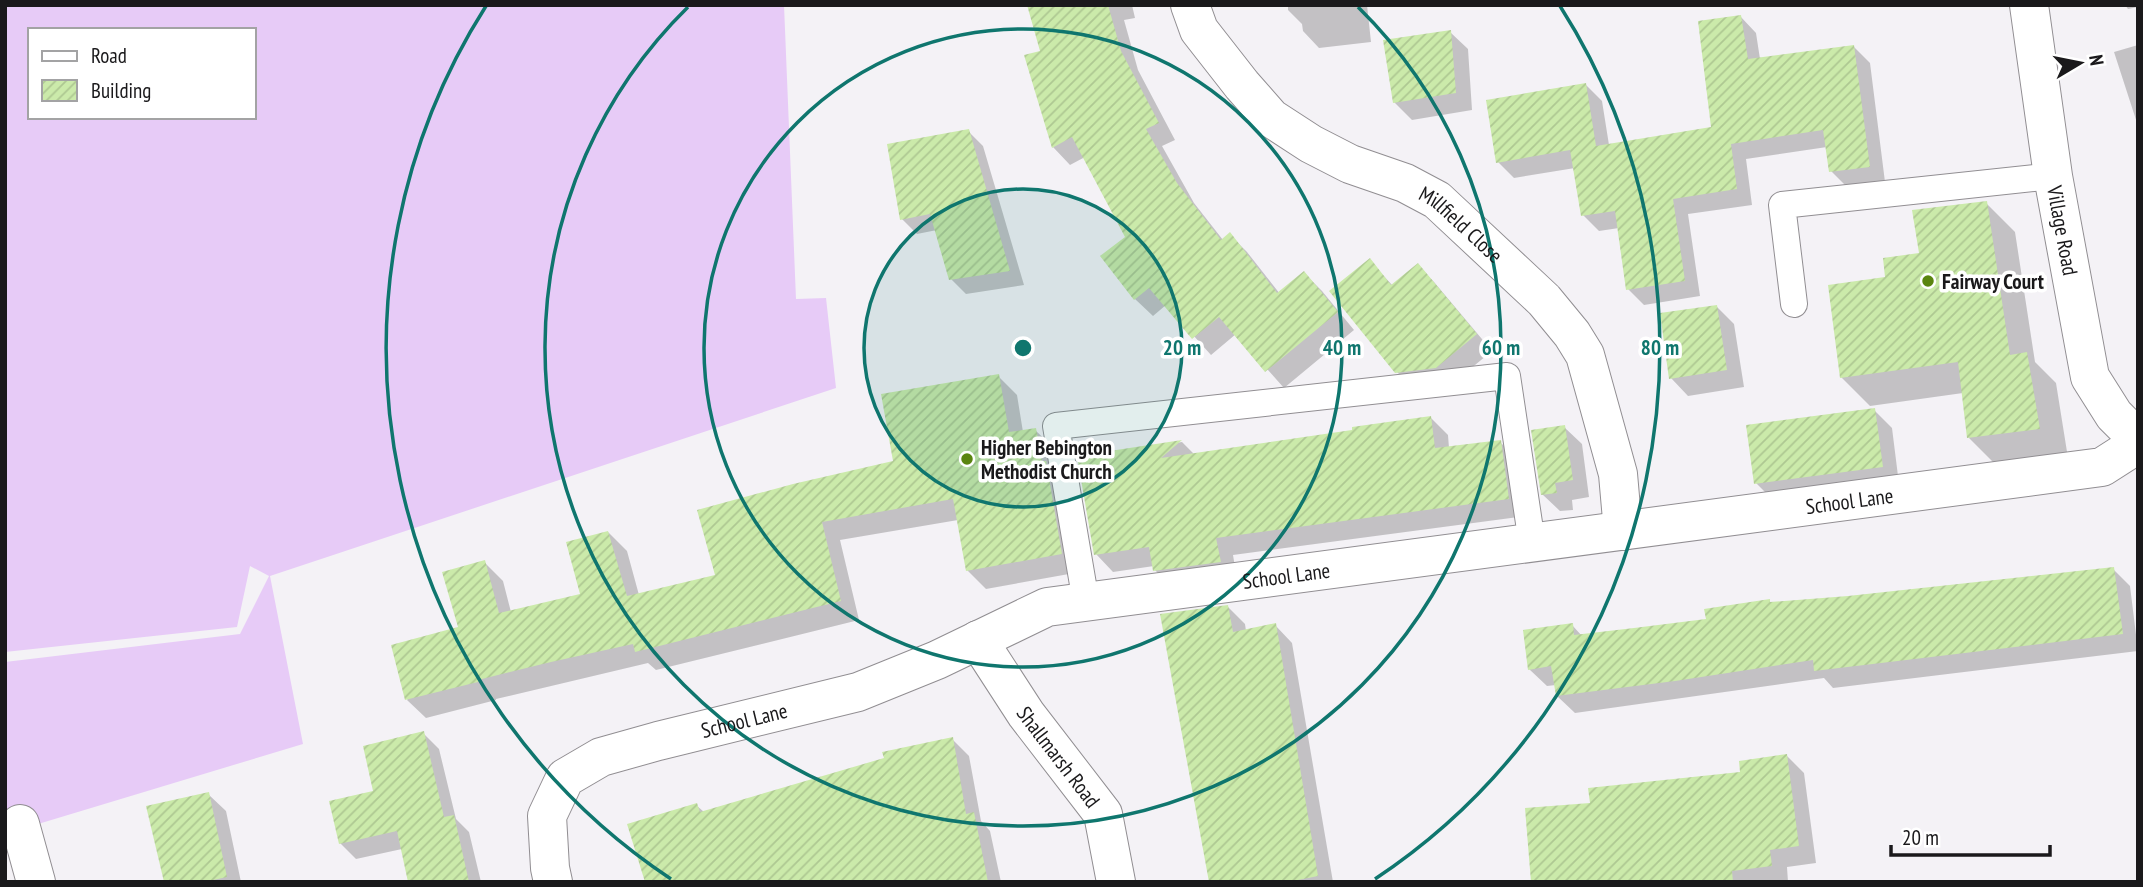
<svg xmlns="http://www.w3.org/2000/svg" width="2143" height="887" viewBox="0 0 2143 887" font-family="'PT Sans Narrow',sans-serif">
<style>
.grass{fill:#e7cbf7;fill-rule:evenodd}
.shadow{fill:#0003}
.building{fill:url(#building-hatch)}
.lines{fill:none;stroke-linecap:round;stroke-linejoin:round}
.service-casing{stroke:#918e92;stroke-width:28}
.minor-casing{stroke:#918e92;stroke-width:40}
.secondary-casing{stroke:#918e92;stroke-width:40}
.service{stroke:#fff;stroke-width:26}
.minor{stroke:#fff;stroke-width:38}
.secondary{stroke:#fff;stroke-width:38}
.ring{fill:none;stroke:#0f766e;stroke-width:3.5}
.poi-dot{fill:#5a8510;stroke:#fff;stroke-width:2.5}
.labels{text-anchor:middle;dominant-baseline:central;stroke-width:7;stroke-linejoin:round;paint-order:stroke}
.street-label{font-size:21px;fill:#1a191b;stroke:#fff}
.poi-label{font-size:21px;font-weight:bold;fill:#1a191b;stroke:#fff;text-anchor:start}
.centre{fill:#0f766e;stroke:#fff;stroke-width:3.5}
.ring-label{font-size:21px;text-anchor:middle;font-weight:bold;fill:#0f766e;stroke:#fff;stroke-width:7;stroke-linejoin:round;paint-order:stroke}
</style>
<defs>
<pattern id="building-hatch" width="6" height="6" patternUnits="userSpaceOnUse" patternTransform="scale(1.75)"><rect width="6" height="6" fill="#cbeaaa"/><path d="M-1 1l2-2M0 6l6-6M5 7l2-2" fill="none" stroke="#aec892"/></pattern>
</defs>
<rect width="100%" height="100%" fill="#f4f2f6"/>
<path class="grass" d="M5 5H784L796 299 826 298 836 388 270 576 303 744 5 834V662L240 634 269 576 250 566 237 627 5 652ZM30 30H254V117H30Z"/>
<path class="shadow" d="M1029 5H1132L1135 18 1124 20 1138 70 1175 140 1162 146 1194 203 1223 240 1230 235 1247 252 1280 294 1304 273 1322 291 1354 330 1284 388 1236 334 1211 355 1166 305 1153 316 1135 299 1127 237 1085 157 1070 165 1053 147 1026 57 1042 52Z
M1288 5H1367L1371 42 1319 48 1303 31 1302 24 1288 10Z
M2125 5H2138V7L2128 9Z
M1740 16 1756 33 1760 59 1854 47 1870 63 1885 182 1847 187 1831 171 1827 147 1746 159 1752 205 1688 214 1700 296 1644 305 1628 289 1619 228 1599 231 1583 215 1575 168 1514 178 1498 162 1586 85 1602 101 1609 145 1713 128Z
M1450 32 1468 49 1472 110 1412 120 1394 102Z
M2138 45V126L2114 52Z
M968 131 983 146 1024 285 966 294 951 279 937 230 917 234 902 219Z
M1986 203 2015 232 2035 362 2056 383 2068 458 1997 466 1968 437 1963 393 1870 406 1841 377 1887 279Z
M1370 261 1393 286 1418 266 1434 282 1492 351 1452 384 1413 388 1396 371Z
M1717 307 1734 324 1744 387 1688 396 1671 378Z
M998 376 1017 395 1023 432 1035 430 1054 448 1080 572 986 589 967 570 958 520 840 540 859 620 656 670 648 663 496 699V700L426 718 407 700 460 628 484 562 503 581 511 612 582 596 608 532 627 551 639 595 717 576 895 463Z
M1874 410 1892 428 1899 484 1773 500 1756 483Z
M1430 417 1448 435 1449 448 1500 442 1517 459 1526 516 1233 555 1237 579 1172 588 1155 570 1154 566 1113 572 1096 554 1079 457 1182 442 1195 455 1354 432Z
M1564 427 1582 444 1589 497 1572 500 1573 510 1560 511 1542 494Z
M2113 569 2130 586 2138 651 1833 688 1824 678 1575 713 1557 696 1556 685 1547 686 1529 669 1572 625 1582 636 1708 620 1769 601 1772 603 1848 598Z
M1228 607 1245 624 1246 631 1275 625 1292 643 1333 882H1211Z
M423 733 439 749 456 819 469 832 481 882H410L402 849 356 859 340 843 376 792Z
M952 739 969 756 981 821 990 831 1001 882H655L696 805 704 812Z
M1787 756 1804 773 1816 863 1787 867 1788 882H1533L1592 804 1742 773Z
M208 794 226 811 241 882H166Z"/>
<path class="building" d="M1027 5H1108L1121 51 1159 123 1146 129 1177 183 1221 240 1230 232 1277 293 1304 271 1338 312 1265 372 1219 317 1192 339 1149 288 1134 300 1100 256 1125 237 1072 137 1052 148 1024 55 1040 51Z
M1741 15 1748 59 1854 45 1870 167 1829 172 1823 130 1731 144 1737 189 1673 199 1685 281 1626 290 1615 211 1581 216 1570 150 1496 163 1486 100 1586 83 1596 146 1711 127 1698 21Z
M1451 30 1456 93 1393 103 1383 40Z
M969 129 1010 271 949 280 930 214 900 220 887 144Z
M1987 201 2010 355 2027 352 2040 429 1967 438 1958 362 1840 378 1828 285 1885 277 1883 258 1919 253 1912 210Z
M1370 258 1391 285 1418 263 1477 334 1436 368 1395 373 1329 291Z
M1717 305 1727 370 1669 379 1660 313Z
M999 374 1009 432 1036 428 1042 461H1046L1062 554 966 571 953 499 822 522 841 601 635 652 633 644 551 662 478 680V682L405 700 391 645 458 627 442 572 485 560 499 613 580 594 566 542 608 531 627 596 715 575 697 510 793 484 893 461 881 394Z
M1875 408 1883 467 1754 484 1746 425Z
M1431 416 1435 448 1501 440 1509 499 1216 538 1221 562 1153 571 1149 547 1094 555 1077 456 1182 440 1161 458 1352 430V427Z
M1565 425 1573 480 1555 483 1557 493 1541 495 1531 430Z
M2114 567 2123 634 1814 671 1813 660 1675 681 1556 696 1551 666 1528 670 1523 630 1573 623 1574 635 1634 628 1706 619 1704 609 1770 599V602L1848 596Z
M1228 605 1233 632 1276 623 1318 876 1288 882H1209L1160 614Z
M424 731 444 817 454 815 469 882H408L397 831 339 844 329 801 373 791 363 746Z
M953 737 966 814 974 812 988 882H645L627 824 697 803 700 812 884 758 882 752Z
M1787 754 1799 846 1770 850 1772 866 1732 871 1733 882H1531L1525 808 1590 803 1588 788 1740 772 1739 761Z
M209 792 227 877 204 882H164L146 806Z"/>
<g class="lines">
<g class="service-casing">
<path id="service" d="M1794 304 1782 205 2053 176
M1086 602 1056 426 1507 376 1532 543"/>
</g>
<g class="minor-casing">
<g id="minor">
<path id="s1" d="M1190 5 1199 30 1242 85 1271 118 1311 144 1350 164 1405 183 1437 200 1544 300 1572 334 1585 355 1618 474 1623 531"/>
<path id="s2" d="M978 640 1026 714 1103 814 1116 882"/>
<path d="M20 824 36 882"/>
<path id="s3" d="M553 882 550 868 547 816 565 778 601 757 658 741 858 692 937 660 1047 607 2102 467 2138 444"/>
</g>
</g>
<g class="secondary-casing">
<g id="secondary">
<path id="s4" d="M2029 5 2053 176 2090 377 2114 415 2138 439"/>
</g>
</g>
<use href="#service" class="service"/>
<use href="#minor" class="minor"/>
<use href="#secondary" class="secondary"/>
</g>
<circle cx="1023" cy="348" r="159" fill="#0f766e" fill-opacity=".12"/>
<g class="ring">
<circle cx="1023" cy="348" r="159"/>
<circle cx="1023" cy="348" r="319"/>
<path d="M1358 7A478 478 0 1 1 688 7"/>
<path d="M671 879A637 637 0 0 1 486 6M1560 6A637 637 0 0 1 1375 879"/>
</g>
<g class="poi-dot">
<circle cx="1928" cy="281" r="7"/>
<circle cx="967" cy="459" r="7"/>
</g>
<g class="labels">
<g class="street-label">
<text stroke="none"><textPath href="#s1" startOffset="360">Millfield Close</textPath></text>
<text stroke="none"><textPath href="#s4" startOffset="228">Village Road</textPath></text>
<text stroke="none"><textPath href="#s3" startOffset="1432">School Lane</textPath></text>
<text stroke="none"><textPath href="#s3" startOffset="864">School Lane</textPath></text>
<text stroke="none"><textPath href="#s3" startOffset="298">School Lane</textPath></text>
<text stroke="none"><textPath href="#s2" startOffset="142">Shallmarsh Road</textPath></text>
</g>
<g class="poi-label">
<text x="1942" y="281">Fairway Court</text>
<text x="981" y="447">Higher Bebington<tspan x="981" dy="24">Methodist Church</tspan></text>
</g>
</g>
<circle cx="1023" cy="348" r="10" class="centre"/>
<g class="ring-label">
<text x="1182" y="355">20 m</text>
<text x="1342" y="355">40 m</text>
<text x="1501" y="355">60 m</text>
<text x="1660" y="355">80 m</text>
</g>
<rect width="2143" height="887" fill="none" stroke="#1a191b" stroke-width="14"/>
<rect x="28" y="28" width="228" height="91" fill="#ffffff" stroke="#a3a3a4" stroke-width="2"/>
<rect x="42" y="51" width="35" height="10" fill="#ffffff" stroke="#a3a3a4" stroke-width="2"/>
<text x="91" y="63" font-size="21" fill="#1a191b">Road</text>
<rect x="42" y="80" width="35" height="21" fill="url(#building-hatch)" stroke="#a3a3a4" stroke-width="2"/>
<text x="91" y="98" font-size="21" fill="#1a191b">Building</text>
<g transform="translate(2080 63) rotate(80)" stroke="#ffffff" stroke-width="5" paint-order="stroke">
<path d="M0-5L12 26L0 18L-12 26Z" fill="#1a191b"/>
<text y="-10" font-size="19" font-weight="bold" text-anchor="middle" fill="#1a191b">N</text>
</g>
<path d="M1891 845v10h159v-10" fill="none" stroke="#1a191b" stroke-width="3.5"/>
<text x="1902" y="845" font-size="21" fill="#1a191b" stroke="#ffffff" stroke-width="5" paint-order="stroke">20 m</text>
</svg>
